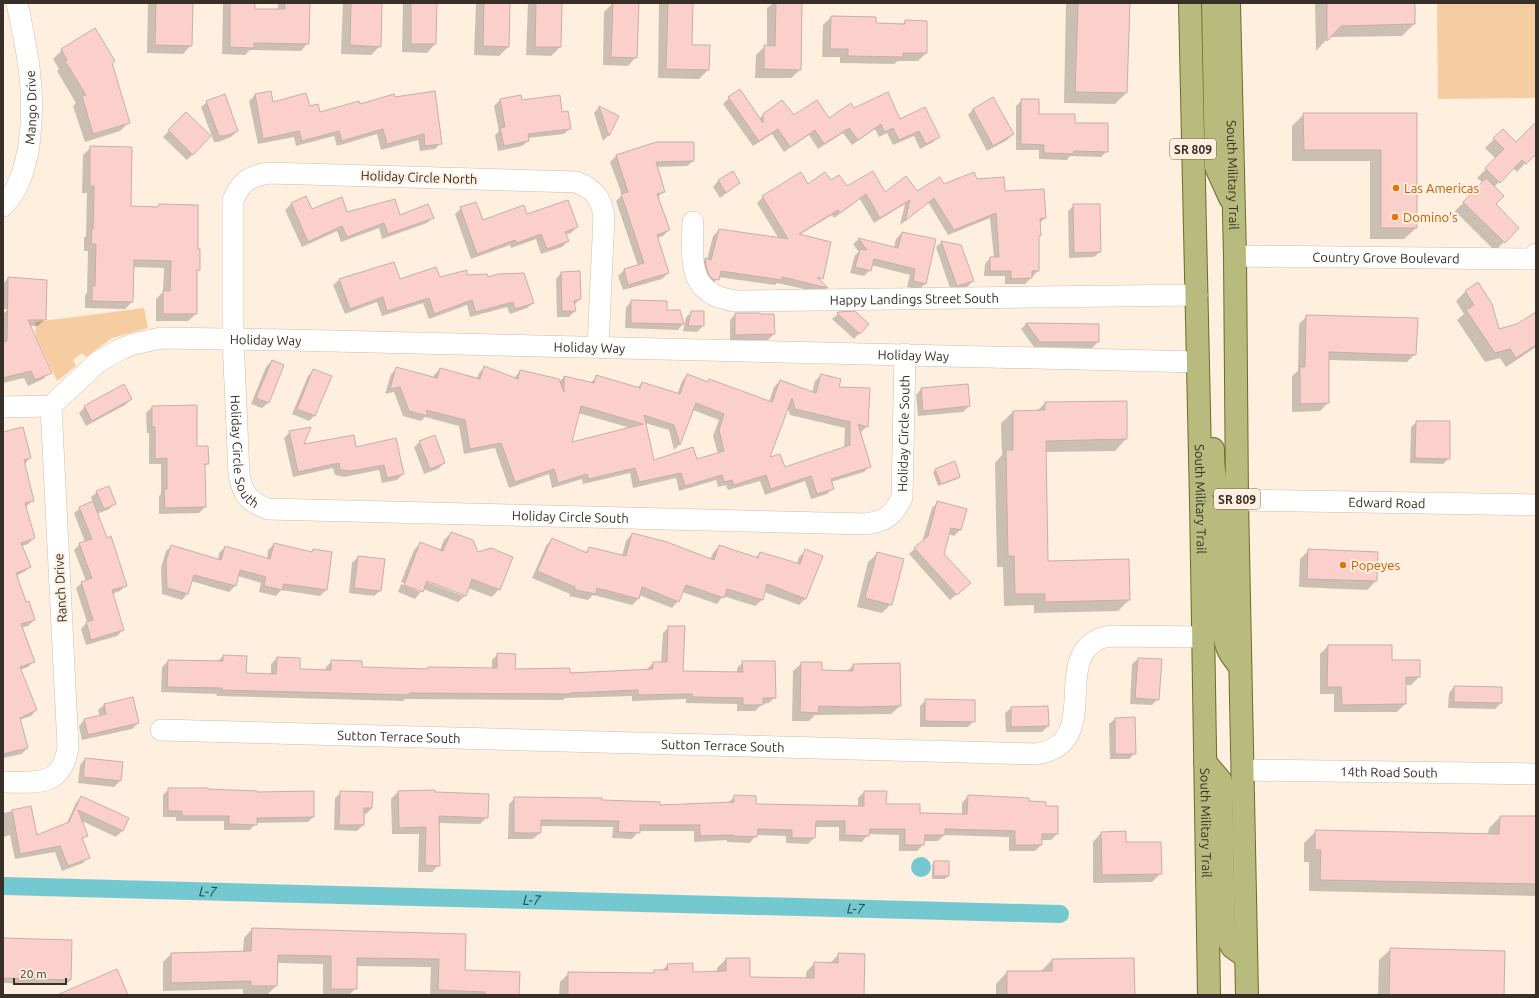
<svg xmlns="http://www.w3.org/2000/svg" width="1539" height="998" viewBox="0 0 1539 998" font-family="Ubuntu,sans-serif">
<style>
.green{fill:#f5cda1}
.water{fill:#74c9d1}
.shadow{fill:#0003;fill-rule:evenodd}
.lines{fill:none;stroke-linecap:round;stroke-linejoin:round}
.canal{stroke:#74c9d1;stroke-width:18}
.building{fill:#fbd0cb;stroke:#c9adaa;fill-rule:evenodd}
.minor-casing{stroke:#d0beab;stroke-width:22}
.major-casing{stroke:#6c6d27;stroke-width:24}
.minor{stroke:#fff;stroke-width:21}
.major{stroke:#b8bb7d;stroke-width:22}
.food-dot{fill:#e8710a;stroke:#feefdf;stroke-width:1.5}
.labels{text-anchor:middle;dominant-baseline:central;stroke-width:4;stroke-linejoin:round;paint-order:stroke}
.shield{fill:#feefdf;stroke:#73695f;stroke-width:1}
.shield-label{font-size:12px;font-weight:bold;fill:#372f28}
.street-label{font-size:13px;fill:#372f28;stroke:#feefdf}
.food-label{font-size:13px;fill:#c56008;stroke:#feefdf;text-anchor:start}
.water-label{font-size:14px;font-style:italic;fill:#1e4649;stroke:#feefdf}
</style>
<rect width="100%" height="100%" fill="#feefdf"/>
<path class="green" d="M1437 3H1536V98L1438 99Z
M144 308 148 328 112 338 86 357 82 353 73 360 76 366 57 381 36 336 35 322Z"/>
<path class="water" d="M911 867a10 10 0 1 1 20 0a10 10 0 1 1-20 0Z"/>
<path class="shadow" d="M148 3H192L191 45 183 54 147 53Z
M223 3H254V10H278V3H309L308 43 301 51 250 50 245 55 222 54Z
M343 3H381L380 46 371 55 341 54Z
M403 3H436L435 44 427 53 402 52Z
M476 3H509L508 47 499 56 474 55Z
M528 3H561L560 47 551 56 526 55Z
M613 3 638 4 636 57 628 66 603 65 604 12Z
M659 3H692L691 46 708 70 699 79 658 78Z
M773 3H801L800 70 791 78H755L756 55 765 46H767V8Z
M1066 3H1129L1126 93 1115 104 1064 103Z
M1315 3H1414V24L1402 36 1329 37 1316 51Z
M831 17 875 24 902 25 905 21 926 53 918 61H898L894 64 840 63V57H822L823 25Z
M62 50 111 64 129 122 120 131 85 142 73 106 76 103 57 71 59 69 53 59Z
M270 92 272 103 309 107 319 113 359 105 393 96 441 143 435 149 420 151 418 140 381 150 377 134 337 146 334 136 296 146 294 137 258 144 249 101 255 95Z
M520 96 521 101 561 113 570 128 564 134 528 138V141L522 146 498 151 495 135 499 131 494 106 500 100Z
M729 98 759 119 764 114 829 120 853 109 899 120 939 137 933 142 920 149 914 136 893 145 887 133 879 137 875 129 852 145 843 133 818 149 809 135 784 152 772 134 753 146 723 104Z
M993 99 1013 134 1007 140 987 151 968 115 973 109Z
M1022 100 1038 114 1074 124 1107 151 1101 157 1070 156 1067 160 1039 159V150H1016V106Z
M207 102 237 131 231 137 218 142H214L201 107Z
M599 107 618 117 608 136 603 141 594 113Z
M186 113 210 136 187 160 163 137Z
M1304 114H1416V228L1404 239H1370V161H1292V126Z
M1536 124V152L1517 172 1513 168 1494 187V204L1518 228 1495 251 1455 211 1483 183 1477 178 1496 159 1485 148 1503 130 1516 143Z
M656 143 693 161 687 166 657 167 664 191 658 197 669 230 663 236 657 238 668 273 662 279 623 290 618 276 624 270 638 266 616 201 622 195 610 162 616 156Z
M91 147 130 207 156 208 159 206 197 250 199 269 196 272V314L188 321H156V299L163 292 164 268 133 267 132 302 125 309 85 308V295L87 293 88 251H84V238L86 236 87 193H82L83 155Z
M732 172 739 183 720 198 713 187 718 181Z
M976 180 1004 192 1045 218 1039 224 1038 271 1025 284H1005V276H984L985 264 990 258H994L990 218 948 235 928 202 900 225 905 204 874 223 860 199 834 218 832 215 799 235 822 278 819 281 827 288 822 293 777 283 775 285 718 277 712 286 700 265 705 259 707 260 713 236 719 230 779 239 757 203 763 197 808 186 831 182 847 187 885 193 917 192 944 186Z
M306 198 311 210 347 213 432 218 427 223 382 239 379 228 341 242 337 231 302 247 285 210 291 204Z
M1074 205 1100 252 1094 257 1069 258 1068 211Z
M461 208 482 221 526 215 577 227 571 233 565 235 568 241 562 247 541 254 536 239 511 248 510 245 471 259 455 214Z
M902 233 925 284 919 289 907 287 910 275 871 265 870 270 864 276 850 273 855 255 859 252 853 244 859 239 894 248 896 239Z
M942 242 973 281 967 287 951 291 936 247Z
M561 273 580 299 574 305 575 311 569 317H557L556 279Z
M467 276 533 303 527 308 510 314 507 307 470 317 467 305 429 319 423 303 382 316 377 302 345 314 333 285 339 280H399Z
M8 278 45 319 38 326H30L50 372 43 379 28 386 24 378 3 383V314L8 309H3V284Z
M1478 284 1498 330 1517 324 1536 313V347L1506 367 1500 358 1485 362 1457 320 1464 314 1456 301 1465 292Z
M632 301 666 311H679L683 324 678 330 625 328 626 307Z
M692 312 703 326 697 332 683 331 686 317Z
M839 313 868 324 854 339 832 319Z
M735 314 774 334 768 340H730V320Z
M1307 316 1415 354 1407 362 1328 360V403L1320 411 1292 412V376L1298 371 1299 324Z
M1026 324 1098 325V342L1092 348 1034 347 1021 329Z
M272 361 268 403 262 408 251 404 266 367Z
M485 367 514 378 520 371 559 382 564 377 590 383 597 377 637 388 642 383 677 395 682 381 687 375 707 383 710 380 769 402 774 387 780 381 812 393 815 381 821 375 838 388 867 426 861 432H859L870 466 864 472 831 482 833 488 827 494 811 499 805 481 765 495 760 481 728 490 726 485 718 487 716 480 679 491 676 478 633 488 630 473 583 484 582 479 552 488 549 474 509 488 495 448 464 454 459 426 425 417 421 421 403 416 394 392 385 394 391 374 397 368 434 378V375L440 369 477 379 479 373ZM787 407 790 415 845 428 844 448 784 469 769 459ZM693 410 719 420 713 436 718 454 696 460 653 461 645 423 669 430 674 450 680 444ZM578 413 631 428 571 443Z
M314 370V416L309 421 292 414 308 376Z
M123 385 131 399 125 405 86 426 79 413 85 407Z
M921 389 969 406 963 412 918 416 916 395Z
M1126 402V439L1115 451 1045 452 1047 562 1129 600 1118 611 1034 613V605L1004 606 1003 567H997L995 463 1002 455 1001 423 1013 412 1037 411 1045 403Z
M152 407 196 447 208 463 204 467 205 507 199 513 159 514V496L161 494V464H149V433H147L146 413Z
M1417 422 1449 458 1443 464 1410 463 1411 427Z
M290 432 302 446 356 448 403 474 397 480 382 483 379 470 344 477 335 475 333 468 293 477 284 438Z
M3 433 30 458 24 465 32 501 26 507 34 538 28 544 13 549 3 544Z
M420 442 444 463 438 469 424 474 414 447Z
M936 470 959 476 957 479 938 486 933 472Z
M97 492 115 503 109 509 97 514 126 585 120 591 112 594 123 630 117 636 86 645 81 629 87 622 76 588 82 583 86 581 74 550 80 544 85 542 74 513 80 508 93 502 91 497Z
M938 502 960 530 954 536 949 534 943 554 964 588 950 600 909 554 922 542 932 508Z
M451 533 499 589 492 597 468 588 466 595 458 602 423 589 415 599 398 592 401 584 420 592V590L401 582 414 550 421 543 440 550 444 540ZM423 578 463 593V596L422 580Z
M632 534 710 560 713 553 719 546 755 558 760 553 797 564 799 557 806 551V598L799 605 764 592 762 600 755 606 723 596 717 604 682 592 678 601 672 608 639 595 638 599 632 605 593 595 588 600 569 596 570 594 532 578 546 546 552 539 584 553 589 549 622 556 626 541Z
M274 544 310 553 313 550 331 553 326 590 320 596 281 590 276 596 259 592 261 583 238 576 235 586 229 592 191 581 187 594 182 600 162 594 161 568 166 551 172 546 218 560 219 553 225 547 267 559 268 550Z
M1309 550 1377 552 1376 581 1367 590 1299 587 1300 559Z
M877 554 891 604 882 613 857 607 868 562Z
M358 557 380 591 374 596 349 593 352 563Z
M3 560 30 567 24 572 16 576 25 603 34 620 28 626 21 628 33 662 28 667 20 670 36 710 31 716 19 720 27 748 22 754 3 758Z
M669 627 682 672 737 673V668L743 662 775 697 769 703 762 704 755 711H737V704L686 703V699L632 701V696L565 698 563 700 405 699 403 701 216 696 217 694 161 692 162 667 168 661 217 662 223 656 245 674 271 675V664L277 658 299 670H325L326 667 332 661 361 668 427 670 492 669V660L498 654 514 670 569 674 647 669 653 663H661L663 633Z
M1328 646 1391 661 1419 677 1411 685H1405V704L1397 712H1334V694H1320V654Z
M1138 659 1158 699 1152 705 1130 704 1132 664Z
M802 663 821 671H847L854 665 900 706 891 714 815 715 809 721H792L793 671Z
M1454 687 1501 688V703L1495 709 1448 708 1449 693Z
M926 700 974 721 968 727H920V706Z
M104 705 138 723 132 729 82 740 79 726 84 720 100 717 98 710Z
M1011 708 1048 726 1042 732H1006L1005 713Z
M1134 718 1135 753 1129 759H1110L1109 724 1115 719Z
M85 759 122 763 120 781 114 787 78 783 80 765Z
M169 789 256 793 313 817 308 822 256 823 250 830H224V821H176V817H163V795Z
M341 792 372 808 366 814H363V825L357 831 334 830 335 798Z
M398 792 434 793 487 817 480 824 438 823 439 865 432 872H418L419 834H392L391 799Z
M864 792 885 805 919 814 962 815V803L968 796 1028 802 1045 807 1057 834 1051 840H1041V845L1035 851H1009V837L944 835 938 841H923V845L917 851H899V835L868 834 862 842 839 841V827H814V838L808 844 786 843V836L756 835 750 843 727 842V840L694 842V831H639L632 839 612 838 613 827 540 826V833L533 839H508L509 804 515 798 601 801 659 806 728 803 735 796 755 805 858 807V798Z
M81 797 128 819 122 831 116 837 80 820 87 835 82 840 88 857 83 863 62 871 55 852 15 859 10 835 3 837V813L31 807 36 836 66 825 76 803Z
M1500 817H1536V896L1309 891V862H1304V843L1316 831 1488 834 1489 828Z
M1101 833 1125 843 1161 873 1152 882 1093 883V842Z
M934 862H948V876L945 879H932V865Z
M252 929 465 935 464 971 518 995H430L431 967 356 966V988L349 995H323V964L277 963 276 986 268 994H243V989L163 991V962L171 954 243 952 244 938Z
M3 939 70 980 65 985 3 983Z
M1391 949 1503 995H1378L1379 960Z
M839 954 863 995H559L560 982 569 973 652 974 655 971H661L668 965 692 973 717 972V968L726 959 749 978 806 979V972L815 963 829 964Z
M1052 960 1134 995H996V984L1007 972H1040Z"/>
<g class="lines">
<path class="canal" id="s1" d="M3 886 1060 914"/>
</g>
<path class="building" d="M156 3H193L192 46 155 45Z
M230 3H255V9H285V3H310L309 44 254 43V48L230 47Z
M351 3H382L381 47 350 45Z
M411 3H437L436 44H411Z
M484 3H510L509 47 483 46Z
M536 3H562L561 47H535Z
M613 3H639L637 58 611 57Z
M668 3H693L692 45H710L709 70 666 69Z
M776 3H802L801 70 764 69V45L775 46Z
M1078 3H1130L1127 93 1075 92Z
M1327 3H1415V24L1341 26 1327 41Z
M831 16 876 17V23L905 24V20L927 21V53H903V57L848 56V49H830Z
M95 28 115 61 112 63 130 123 93 134 82 96 86 95 65 61 67 60 61 49Z
M740 89 763 123V114L782 100 794 115 817 100 829 118 851 103 854 108 888 92 900 119 925 107 940 137 926 144 919 131 899 140 893 128 884 132 881 124 858 140 849 128 824 144 815 130 790 147 778 129 759 141 728 97Z
M271 91 273 102 306 93 310 106 318 104 320 112 359 101 360 104 394 94 395 97 435 91 442 144 425 146 424 134 387 144 383 129 342 141 339 131 302 141 299 131 263 139 255 94Z
M225 94 238 131 225 136H219L206 101Z
M521 95 522 100 560 95 562 112 568 111 571 129 528 134 529 141 504 146 500 128 505 127 500 99Z
M993 97 1014 134 993 146 973 109Z
M1021 99H1039V114H1075V123H1108V152L1074 151V154L1044 153V145L1021 144Z
M599 106 619 116 609 136Z
M186 112 211 136 193 155 168 130Z
M1303 113H1417V228H1381V150H1304Z
M1536 122V154L1526 164 1522 160 1500 183 1485 168 1504 149 1493 138 1503 129 1516 142Z
M656 142H694V161L656 162 665 192 657 194 670 230 657 235 669 273 628 285 624 269 644 263 621 194 628 192 616 155Z
M90 146 132 147 131 206 158 207 159 204 198 205V249H200V270H197V314H163V291H170L171 261 134 260 133 302 92 301V286H95L96 244H91L92 229H93L94 186H90Z
M733 171 740 183 726 193 718 180Z
M873 171 885 192 906 176 917 191 940 177 944 184 974 172 977 179 1004 177 1005 191 1044 189 1046 218 1040 219 1041 236H1039V271H1032V278L1011 279V271H990V257H999L996 213 954 230 934 198 905 221 910 200 880 218 866 194 840 213 838 210 799 234 831 242 823 279 817 277 828 288 782 277V280L721 271 719 280 713 279 710 277 707 270 705 258 711 260 719 229 788 239 762 196 801 172 808 184 825 172 831 180 839 175 847 186Z
M1486 178 1504 196 1496 204 1519 228 1505 243 1463 202Z
M306 196 312 209 342 197 347 212 395 199 400 215 428 204 434 218 388 234 384 223 347 237 342 226 308 242 291 203Z
M568 200 578 227 565 232 569 241 547 249 541 234 517 243 515 240 477 254 460 207 476 202 483 220 524 205 527 214Z
M1073 204H1100L1101 252 1074 253Z
M902 232 936 239 926 284 913 281 915 269 874 259 871 271 855 267 860 249 867 250 858 238 898 248Z
M941 241 961 245 974 281 957 286Z
M394 262 400 279 436 267 440 277 467 270V275L487 274 488 277 498 274 524 273 534 303 515 309 513 302 476 312 472 300 434 314 429 298 387 311 383 297 350 309 339 279Z
M580 271 581 299 574 301 576 311H562L561 272Z
M8 277 47 280 46 320H28L52 373 35 380 31 371 3 378V342L7 341Z
M1478 282 1492 304 1499 329 1517 324 1536 312V345L1516 358 1510 349 1495 353 1466 310 1474 305 1465 291Z
M631 300 667 301V310H680L684 324 631 323Z
M691 311H704V326H688Z
M855 311 869 324 860 334 837 313 838 312Z
M735 313H760V314H774L775 334 735 335Z
M1306 315 1418 318 1416 355 1329 352V403L1300 404V367H1305Z
M1026 323 1099 324V342H1040Z
M272 360 284 365 269 403 256 398Z
M484 366 518 379 520 370 559 379 564 392V376L594 383 596 375 640 388 642 382 680 394 687 374 708 382 709 379 772 402 780 380 816 393 821 374 841 379 839 387 870 388 868 427 858 424 871 467 831 479 834 489 817 494 811 476 771 489 766 475 734 485 732 480 724 482 722 475 685 486 681 473 639 482 635 468 589 479 587 474 558 483 554 469 515 482 501 443 470 449 465 420 426 410 428 416 409 411 400 387 390 389 396 367 437 378 440 368 480 379ZM792 398 795 409 850 422V445L785 467 780 454 770 457ZM696 403 724 414 719 430 724 451 697 459 693 447 654 460 644 415 674 425 680 445ZM581 406 643 424 572 442Z
M313 369 332 376 315 416 297 409Z
M124 384 132 399 92 421 84 406Z
M968 384 970 406 923 411 921 388Z
M1127 401V439L1046 441 1048 561 1129 559 1130 600 1045 602V594H1015L1014 556H1008L1006 450H1013V411L1045 410V402Z
M197 405V446H208L209 464H205L206 507 165 508 164 489H167V458L155 459V427H152V406Z
M1416 421H1450V459L1415 458Z
M23 427 31 458 24 460 34 501 25 503 35 538 21 543 31 567 16 573 26 602 29 601 35 620 21 624 35 662 20 667 37 710 20 718 28 748 3 754V432Z
M311 427 304 444 354 435 356 447 396 438 404 474 387 478 384 465 351 471 340 470 339 463 298 472 289 431Z
M435 435 445 463 430 469 419 441Z
M955 461 960 477 941 484 935 469Z
M109 486 116 504 104 509 96 491Z
M93 501 107 538 111 536 127 586 112 590 124 630 91 640 86 622 93 620 81 582 92 578 79 543 92 539 79 507Z
M937 501 967 509 961 530 951 528 944 554 971 583 957 595 914 548 928 536Z
M451 532 473 540 478 552 491 548 513 557 500 590 472 579 466 596 427 581 423 592 404 585 420 542 443 551Z
M632 533 667 542 714 560 719 545 758 558 760 552 800 564 805 549 823 556 806 599 767 584 763 600 727 589 724 598 686 585 679 602 642 587 639 599 597 588 596 594 575 590V587L537 571 552 538 587 553 589 547 626 556Z
M274 543 312 552 313 549 332 552 327 590 284 584 282 590 264 586 266 577 240 570 236 586 194 575 188 594 167 588 166 561 171 545 221 560 225 546 270 559Z
M1308 549 1378 552 1377 581 1307 579Z
M877 552 904 559 892 605 865 598Z
M358 556 385 559 381 591 354 588Z
M668 626H685L683 671 743 672 742 661H775L776 698H763V705H743V698L692 697V694L638 695V690L571 693V694L410 693V695L222 690V688L167 687 168 660 223 661V655L247 656 246 673 276 674 277 657 300 658V669L331 670V660L362 661V667L428 669V667L497 668V653L516 654 515 669 570 668V673L653 669V662H667Z
M1328 645H1392V660H1420V677H1406V704L1342 705 1341 687H1327Z
M1138 658 1162 659 1159 700 1135 698Z
M801 662H822V670L853 671V664L900 663 901 706 854 707 819 706 818 713 800 712Z
M1454 686 1502 687V703L1454 702Z
M133 697 139 723 88 735 84 719 106 714 104 704Z
M925 699 975 700V722L925 721Z
M1048 706 1049 726 1011 727V707Z
M1135 717 1136 754H1115V718Z
M85 758 123 762 121 781 83 777Z
M168 788H208V789L257 791V792L314 791V817L257 818V825L229 824V816H182V811H168Z
M435 790V792L489 794 488 818 439 816 440 866 425 865 426 827 399 828 398 791Z
M340 791 373 792 372 808H364V825H339Z
M864 791H887L886 804H920V813L967 814 968 795 1029 798V801L1046 802V806H1058V834H1042V845H1015V831L945 829V835H925L924 845H905V829H870L869 836 845 835V821H816L815 838H792V830L758 829 757 837 733 836V835L700 836V825H640V833L618 832 619 821 541 820V833H514V797L602 798V800L660 802V805L734 802V795L756 796V804L864 806Z
M81 796 129 818 123 831 78 810 88 836 82 838 90 858 68 866 60 846 20 854 12 810 31 806 37 835 69 822Z
M1500 816H1536V884L1320 880 1321 850H1315V830L1499 834Z
M1126 831V842H1161L1162 874 1102 875 1101 832Z
M934 861H949V876H934Z
M252 928 466 934 465 970 520 972 519 995H485V992L438 990 439 959 357 958V989H331V956L278 955 277 986H251V981L171 983V953L251 951Z
M3 938 72 940 71 980 3 978Z
M1390 948 1505 951 1504 995H1389Z
M838 953 865 954 864 995H568V972L654 973V970H668L667 964 693 963V972L726 971V958H750V977L814 978V962L838 963Z
M1134 958 1135 995H1007V971H1052V959Z
M117 969 128 995H57Z"/>
<g class="lines">
<g class="minor-casing">
<g id="minor">
<path id="s2" d="M3 206C20 188 25 168 29 145 36 93 28 54 17 3"/>
<path id="s3" d="M693 222C692 261 687 295 736 301L1197 295"/>
<path id="s4" d="M1235 256 1531 259 1536 254"/>
<path id="s5" d="M598 347 604 216C601 197 594 189 576 182L269 173C249 176 241 182 233 200V338L239 475C243 495 249 502 268 509L866 524C886 521 894 515 902 497L905 354"/>
<path id="s6" d="M3 407 51 406 98 362 121 349 134 344 161 338 289 340 1198 362"/>
<path id="s7" d="M1237 500 1536 505"/>
<path id="s8" d="M161 730 1036 754C1104 744 1051 661 1099 639 1102 637 1107 637 1111 636L1202 637"/>
<path id="s9" d="M1243 770 1536 774"/>
<path d="M3 782C36 782 62 788 68 747L51 406"/>
</g>
</g>
<g class="major-casing">
<g id="major">
<path id="s10" d="M1190 3 1201 501 1209 995"/>
<path d="M1213 3 1216 167 1230 198"/>
<path id="s11" d="M1229 3 1235 256 1237 500 1247 995"/>
<path d="M1213 449C1214 476 1211 487 1237 500"/>
<path d="M1201 501 1217 515 1221 522 1224 632C1226 647 1228 652 1238 664"/>
<path d="M1205 762 1221 781 1224 931 1232 947 1246 957"/>
</g>
</g>
<use href="#minor" class="minor"/>
<use href="#major" class="major"/>
</g>
<g class="food-dot">
<circle cx="1396" cy="188" r="4"/>
<circle cx="1395" cy="217" r="4"/>
<circle cx="1343" cy="565" r="4"/>
</g>
<g class="labels">
<g class="shield">
<rect x="1170" y="139" width="46" height="20" rx="3"/>
<rect x="1214" y="489" width="46" height="20" rx="3"/>
</g>
<g class="shield-label">
<text x="1193" y="149">SR 809</text>
<text x="1237" y="499">SR 809</text>
</g>
<g class="street-label">
<text stroke="none"><textPath href="#s2" startOffset="105">Mango Drive</textPath></text>
<text stroke="none"><textPath href="#s11" startOffset="172">South Military Trail</textPath></text>
<text transform="translate(419 177) rotate(2)">Holiday Circle North</text>
<text stroke="none"><textPath href="#s4" startOffset="151">Country Grove Boulevard</textPath></text>
<text stroke="none"><textPath href="#s3" startOffset="282">Happy Landings Street South</textPath></text>
<text stroke="none"><textPath href="#s6" startOffset="285">Holiday Way</textPath></text>
<text stroke="none"><textPath href="#s6" startOffset="609">Holiday Way</textPath></text>
<text stroke="none"><textPath href="#s6" startOffset="933">Holiday Way</textPath></text>
<text stroke="none"><textPath href="#s5" startOffset="1565">Holiday Circle South</textPath></text>
<text stroke="none"><textPath href="#s5" startOffset="786">Holiday Circle South</textPath></text>
<text stroke="none"><textPath href="#s10" startOffset="496">South Military Trail</textPath></text>
<text stroke="none"><textPath href="#s7" startOffset="150">Edward Road</textPath></text>
<text stroke="none"><textPath href="#s5" startOffset="1158">Holiday Circle South</textPath></text>
<text transform="translate(60 588) rotate(-93)">Ranch Drive</text>
<text stroke="none"><textPath href="#s8" startOffset="238">Sutton Terrace South</textPath></text>
<text stroke="none"><textPath href="#s8" startOffset="562">Sutton Terrace South</textPath></text>
<text stroke="none"><textPath href="#s9" startOffset="146">14th Road South</textPath></text>
<text stroke="none"><textPath href="#s10" startOffset="820">South Military Trail</textPath></text>
</g>
<g class="food-label">
<text x="1404" y="188">Las Americas</text>
<text x="1403" y="217">Domino's</text>
<text x="1351" y="565">Popeyes</text>
</g>
<g class="water-label">
<text stroke="none"><textPath href="#s1" startOffset="205">L-7</textPath></text>
<text stroke="none"><textPath href="#s1" startOffset="529">L-7</textPath></text>
<text stroke="none"><textPath href="#s1" startOffset="853">L-7</textPath></text>
</g>
</g>
<rect width="1539" height="998" fill="none" stroke="#372f28" stroke-width="8"/>
<path d="M14 978v6h52v-6" fill="none" stroke="#372f28" stroke-width="2"/>
<text x="20" y="978" font-size="12" fill="#372f28" stroke="#feefdf" stroke-width="3" paint-order="stroke">20 m</text>
</svg>
